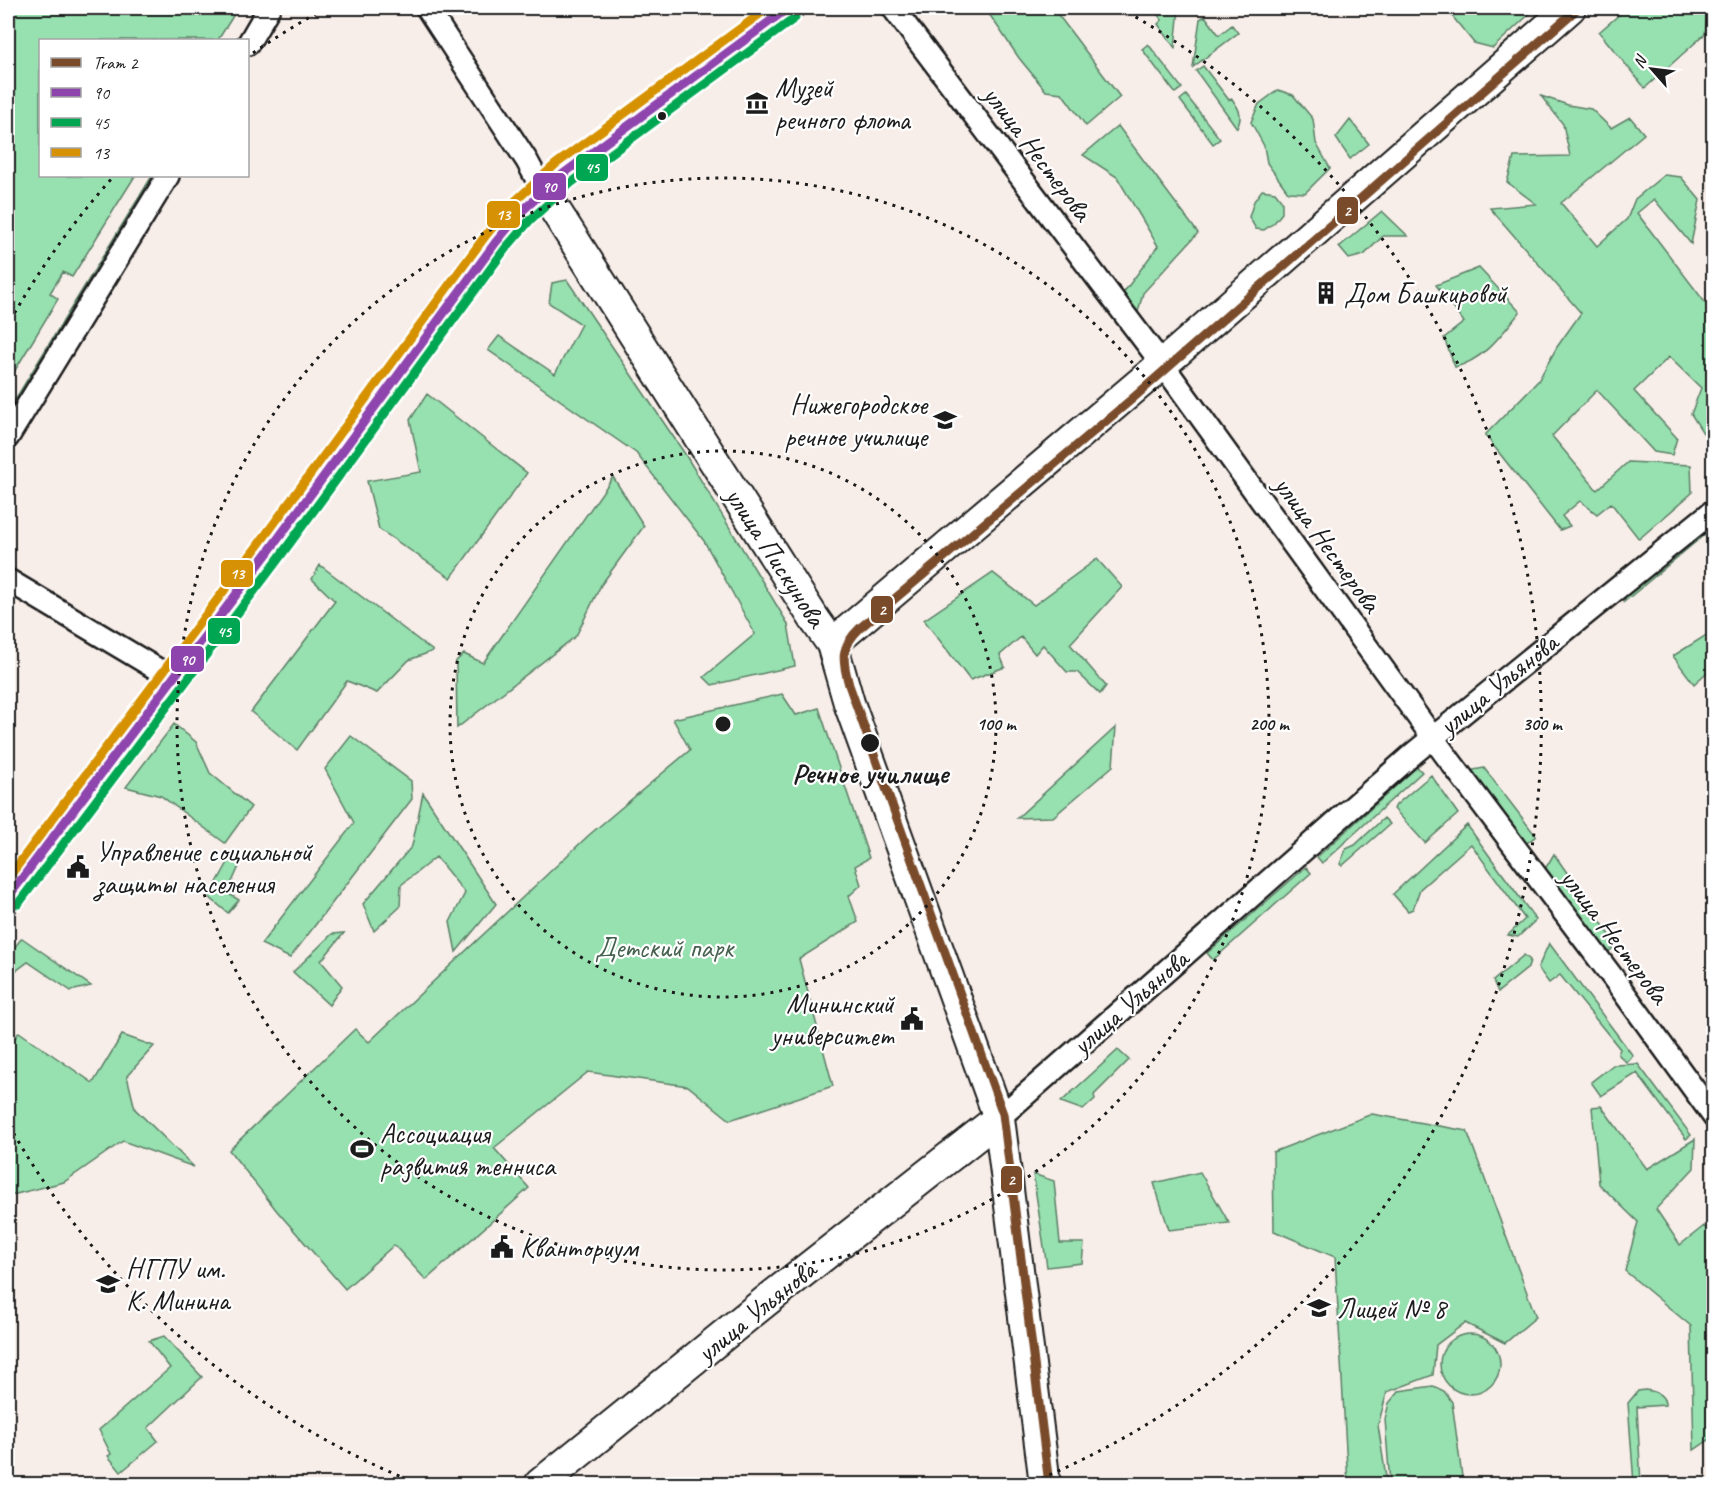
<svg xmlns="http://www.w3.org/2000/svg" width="1721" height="1492" viewBox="0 0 1721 1492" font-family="Caveat,sans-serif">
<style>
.green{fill:#97e0af;stroke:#5a7e66;stroke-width:1.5}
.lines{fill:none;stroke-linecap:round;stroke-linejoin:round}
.street-casing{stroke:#1c1c1c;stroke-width:26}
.secondary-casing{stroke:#1c1c1c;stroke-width:34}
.street{stroke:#fff;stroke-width:21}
.secondary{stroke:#fff;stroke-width:30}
.bus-1-casing{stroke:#fff;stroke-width:14}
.bus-2-casing{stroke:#fff;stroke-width:14}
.bus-3-casing{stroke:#fff;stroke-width:14}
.bus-1{stroke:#8e44ad;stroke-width:9}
.bus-2{stroke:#00a651;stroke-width:9}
.bus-3{stroke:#d69104;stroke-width:9}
.tram-1-casing{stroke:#fff;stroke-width:14}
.tram-1{stroke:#7a4b2a;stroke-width:9}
.ring{fill:none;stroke:#1c1c1c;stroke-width:3;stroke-dasharray:3 6}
.bus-dot{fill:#1c1c1c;stroke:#fff;stroke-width:2}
.labels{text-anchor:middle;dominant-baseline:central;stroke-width:4.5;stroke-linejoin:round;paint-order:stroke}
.poi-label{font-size:28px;fill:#1c1c1c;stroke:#fff;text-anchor:start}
.street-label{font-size:28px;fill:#1c1c1c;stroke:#fff}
.stop-label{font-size:28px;font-weight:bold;fill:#1c1c1c;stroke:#fff}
.park-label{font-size:28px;fill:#47614f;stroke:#fff}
.centre{fill:#1c1c1c;stroke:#fff;stroke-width:3}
.ring-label{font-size:18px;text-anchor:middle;font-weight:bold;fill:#1c1c1c;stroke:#fff;stroke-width:4.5;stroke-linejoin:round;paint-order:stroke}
.line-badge{stroke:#fff;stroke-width:2}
.badge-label{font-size:16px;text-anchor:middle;font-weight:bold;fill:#fff}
</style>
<rect width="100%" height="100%" fill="#f8eee9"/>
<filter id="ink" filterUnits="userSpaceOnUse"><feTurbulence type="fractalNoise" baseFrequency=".0167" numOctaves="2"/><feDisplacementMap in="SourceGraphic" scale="12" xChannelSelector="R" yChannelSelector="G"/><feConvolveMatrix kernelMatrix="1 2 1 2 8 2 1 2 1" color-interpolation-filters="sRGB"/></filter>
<g filter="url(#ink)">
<path class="green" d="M8 8H238L218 40H40V176H135L72 277 63 272 50 293 58 299 8 382Z
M985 8H1053L1120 97 1086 126 1062 93 1046 91 1019 58Z
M1146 8H1179L1175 48 1158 24 1162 20 1154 10 1150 12Z
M1449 8H1536L1493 48 1474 43 1448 11Z
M1627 8H1708L1705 34 1645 88 1599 32Z
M1205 16 1219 35 1232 25 1238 33 1193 67 1200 19Z
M1148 44 1182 88 1175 93 1142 49Z
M1203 66 1229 100 1232 99C1240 110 1243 116 1237 128L1196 71Z
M1278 90 1293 95 1313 119 1316 143 1330 168 1305 193 1288 192 1267 163 1264 146 1251 122 1259 104Z
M1186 95 1220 139 1213 144 1180 100Z
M1541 96 1568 105 1591 109 1611 128 1630 117 1644 134 1561 203 1597 246 1627 219 1635 199 1664 175 1681 177 1700 200 1691 244 1654 199 1637 213 1707 305 1713 301V426L1703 433 1691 414 1701 388 1669 357 1634 391 1677 438 1672 455 1654 452 1597 390 1552 436 1597 490 1628 462 1691 465 1692 493 1639 539 1611 503 1597 514 1580 501 1562 516 1570 526 1560 530 1485 435 1538 381 1557 347 1581 313 1490 208 1536 204 1507 182 1514 157 1570 156 1563 124Z
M1350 120 1369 144 1350 159 1336 138Z
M1118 126 1198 233 1143 293 1137 316 1121 296 1158 246 1117 177 1083 155Z
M152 176H157L8 419V411Z
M1262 190 1275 192 1282 201V213L1274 223 1264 230 1256 229 1249 217 1254 201Z
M1382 211 1408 236H1383L1364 255 1349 259 1339 247Z
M1479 268 1520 312C1502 334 1484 360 1455 367L1444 338 1464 322 1436 285Z
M567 280 685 454 788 624 795 666 712 685 704 677 755 634 704 541 636 453 488 350 499 336 555 374 581 324 549 303 552 283Z
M427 394 527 473 451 578 379 529 367 481 421 472 410 420Z
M613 477 644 526 601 585 576 636 457 728 456 661 464 654 483 663Z
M1713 523 1711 529 1624 602 1628 585Z
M1097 559 1122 587 1070 644 1106 686 1100 694 1077 672H1067L1043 645 1035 654 1021 637 1000 655 1005 667 970 680 924 620 993 573 1034 605Z
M320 565 433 651 409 660 377 693 347 681 297 750 251 712 335 601 312 579Z
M1708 634 1713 645V667L1694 684 1673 656Z
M782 694 796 715 819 708 869 858 855 866 861 885 849 896 858 922 799 959 833 1086 730 1120 688 1086 588 1072 494 1148 529 1188 426 1280 394 1245 345 1289 277 1211 229 1150 355 1029 369 1042 589 835 690 750 673 719Z
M174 724 196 742 210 773 251 807 225 843 161 796 126 787Z
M1116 727 1113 766 1053 817 1017 818Z
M351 736 411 781 412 799 290 958 261 944 354 823 325 769Z
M1417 767 1422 772 1322 863 1317 857Z
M1484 768 1536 836 1524 845 1468 771Z
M1431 775 1458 814 1425 843 1394 809 1396 805Z
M423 793 496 904 456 952 450 922 465 893 436 857 401 885 400 907 374 931 363 904 412 846Z
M1384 818 1390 824 1342 866 1340 864 1346 849 1355 845Z
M1467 825 1536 920 1518 937 1508 935 1525 919 1471 844 1420 889 1413 909 1408 911 1393 894Z
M1554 854 1617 945 1607 953 1545 869Z
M230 859 242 860 227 893 239 900 228 913 209 897Z
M1306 867 1311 873 1213 960 1207 953Z
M344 933 321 961 342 986 329 1005 293 972 332 934Z
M22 938 91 986 71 991 28 962 17 970 8 964V955Z
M1549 943 1633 1056 1626 1062 1618 1054 1620 1049 1560 975 1549 983 1538 968Z
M1524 955 1530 960 1528 968 1498 992 1493 981Z
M19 1032 93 1083 122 1035 154 1046 127 1076 135 1109 194 1167 123 1141 64 1182 8 1196V1048Z
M1118 1050 1129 1060 1094 1095 1095 1099 1083 1110 1061 1102Z
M1638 1064 1691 1135 1686 1139 1637 1073 1601 1096 1591 1082 1613 1065Z
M1601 1106 1647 1169 1695 1139 1694 1168 1656 1209 1680 1245 1704 1226 1713 1238V1437L1694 1450 1691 1326 1625 1271 1638 1222 1599 1184 1592 1107Z
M1372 1114 1467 1131 1536 1317 1505 1343 1465 1323 1436 1345 1433 1375 1387 1392 1378 1425 1387 1484H1348L1335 1257 1274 1231 1273 1152Z
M1200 1172 1229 1223 1169 1230 1154 1183Z
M1033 1174 1054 1181 1060 1243H1084L1082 1263 1047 1267Z
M1440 1364a30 30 0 1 1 60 0a30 30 0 1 1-60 0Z
M164 1336 202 1377 148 1428 158 1441 121 1472 108 1456 111 1454 99 1430 170 1368 149 1341Z
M1433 1386 1444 1391 1452 1402 1463 1484H1390L1385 1419 1389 1403 1399 1391Z
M1645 1390C1655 1391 1665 1394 1665 1405L1637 1407 1641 1484H1634L1628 1403 1638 1391Z"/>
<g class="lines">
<g class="street-casing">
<path id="street" d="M427 8 527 161 543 191
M893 8 1166 369 1444 753 1614 979 1714 1117
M248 44 269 8
M8 437 168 176
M8 580 172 678
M999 1118 1414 753 1714 510"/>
</g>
<g class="secondary-casing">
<path id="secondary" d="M543 191 815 620 832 644 849 703 999 1118 1045 1484
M832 644 1178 351 1570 8
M8 897 266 555 496 242 521 212 563 174 788 8
M540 1484 766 1301 999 1118"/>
</g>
<use href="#street" class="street"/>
<use href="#secondary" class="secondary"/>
<g class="bus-1-casing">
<path id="bus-1" d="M8 897 266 555 496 242 521 212 563 174 788 8"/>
</g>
<g class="bus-2-casing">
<path id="bus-2" d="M18 904 276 562 505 249 530 220 571 183 795 18"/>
</g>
<g class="bus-3-casing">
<path id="bus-3" d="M8 878 256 548 486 235 513 203 556 164 768 8"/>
</g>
<use href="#bus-1" class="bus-1"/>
<use href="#bus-2" class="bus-2"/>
<use href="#bus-3" class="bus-3"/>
<g class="tram-1-casing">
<path id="tram-1" d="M1049 1484 1003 1114 849 685C842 660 840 647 860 628L1132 399 1578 8"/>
</g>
<use href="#tram-1" class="tram-1"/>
</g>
</g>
<g class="ring">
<circle cx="723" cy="724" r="273"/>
<circle cx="723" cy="724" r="546"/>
<path d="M416 1483A819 819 0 0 1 10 1127M10 321A819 819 0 0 1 114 176M253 53A819 819 0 0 1 326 8M1120 8A819 819 0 0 1 1030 1483"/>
</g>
<defs>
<g id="museum-bare" transform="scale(1.8)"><path d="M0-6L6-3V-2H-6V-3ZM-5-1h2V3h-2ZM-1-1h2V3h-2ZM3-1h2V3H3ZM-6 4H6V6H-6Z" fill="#1c1c1c" stroke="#fff" stroke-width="2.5" paint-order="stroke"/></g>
<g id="building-bare" transform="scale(1.8)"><path d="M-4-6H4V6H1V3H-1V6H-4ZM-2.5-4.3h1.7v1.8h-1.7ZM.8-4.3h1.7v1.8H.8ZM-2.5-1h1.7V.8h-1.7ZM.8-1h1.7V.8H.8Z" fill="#1c1c1c" stroke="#fff" stroke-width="2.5" paint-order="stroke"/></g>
<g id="university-bare" transform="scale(1.8)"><path d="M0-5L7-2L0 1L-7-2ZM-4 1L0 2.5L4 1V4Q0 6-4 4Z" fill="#1c1c1c" stroke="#fff" stroke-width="2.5" paint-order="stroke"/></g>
<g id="civic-bare" transform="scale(1.8)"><path d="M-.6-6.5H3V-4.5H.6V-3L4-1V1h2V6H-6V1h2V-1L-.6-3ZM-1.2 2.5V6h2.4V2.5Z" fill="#1c1c1c" stroke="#fff" stroke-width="2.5" paint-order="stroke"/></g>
<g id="stadium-bare" transform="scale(1.8)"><path d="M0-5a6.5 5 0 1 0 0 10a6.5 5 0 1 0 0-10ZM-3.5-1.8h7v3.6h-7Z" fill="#1c1c1c" stroke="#fff" stroke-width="2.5" paint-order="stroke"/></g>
<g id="school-bare" transform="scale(1.8)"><path d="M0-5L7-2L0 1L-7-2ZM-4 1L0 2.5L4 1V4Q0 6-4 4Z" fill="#1c1c1c" stroke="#fff" stroke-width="2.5" paint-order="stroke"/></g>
</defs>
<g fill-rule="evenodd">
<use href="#museum-bare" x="757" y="103"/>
<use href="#building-bare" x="1326" y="293"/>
<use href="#university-bare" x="945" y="420"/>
<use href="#civic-bare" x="78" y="867"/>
<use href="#civic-bare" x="912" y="1019"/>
<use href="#stadium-bare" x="362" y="1149"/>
<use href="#civic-bare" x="502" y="1247"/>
<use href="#university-bare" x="108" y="1284"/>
<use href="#school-bare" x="1319" y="1308"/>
</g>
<g class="bus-dot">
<circle cx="662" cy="116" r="5"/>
<circle cx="870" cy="743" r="10"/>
</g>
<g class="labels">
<g class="poi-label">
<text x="775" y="87">Музей<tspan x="775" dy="32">речного флота</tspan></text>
<text x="1344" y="293">Дом Башкировой</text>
<text x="927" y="404" text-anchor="end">Нижегородское<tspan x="927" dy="32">речное училище</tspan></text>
<text x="96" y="851">Управление социальной<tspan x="96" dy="32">защиты населения</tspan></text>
<text x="894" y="1003" text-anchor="end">Мининский<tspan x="894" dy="32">университет</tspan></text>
<text x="380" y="1133">Ассоциация<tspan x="380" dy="32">развития тенниса</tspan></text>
<text x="520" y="1247">Кванториум</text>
<text x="126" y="1268">НГПУ им.<tspan x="126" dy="32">К. Минина</tspan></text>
<text x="1337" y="1308">Лицей № 8</text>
</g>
<g class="street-label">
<text transform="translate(1038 153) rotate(53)">улица Нестерова</text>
<text transform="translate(1328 544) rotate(54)">улица Нестерова</text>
<text transform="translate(776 557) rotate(57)">улица Пискунова</text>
<text transform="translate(1498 684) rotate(-39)">улица Ульянова</text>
<text transform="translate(1615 936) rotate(53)">улица Нестерова</text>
<text transform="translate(1130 1002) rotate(-41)">улица Ульянова</text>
<text transform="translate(756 1311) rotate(-39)">улица Ульянова</text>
</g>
<g class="stop-label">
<text x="870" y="773">Речное училище</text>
</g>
<g class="park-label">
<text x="664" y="947">Детский парк</text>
</g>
</g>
<circle cx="723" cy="724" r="9" class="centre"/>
<g class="ring-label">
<text x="996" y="730">100 m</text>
<text x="1269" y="730">200 m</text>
<text x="1542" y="730">300 m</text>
</g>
<g class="line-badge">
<rect x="575" y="153" width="34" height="29" rx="6" fill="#00a651"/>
<rect x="532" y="172" width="35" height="29" rx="6" fill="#8e44ad"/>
<rect x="1336" y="196" width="23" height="29" rx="6" fill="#7a4b2a"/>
<rect x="486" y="200" width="35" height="29" rx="6" fill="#d69104"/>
<rect x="220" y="559" width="34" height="29" rx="6" fill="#d69104"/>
<rect x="870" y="595" width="24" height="29" rx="6" fill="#7a4b2a"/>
<rect x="207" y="617" width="34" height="28" rx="6" fill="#00a651"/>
<rect x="170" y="645" width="35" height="28" rx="6" fill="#8e44ad"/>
<rect x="1000" y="1165" width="23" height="29" rx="6" fill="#7a4b2a"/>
</g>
<g class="badge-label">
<text x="592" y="173">45</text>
<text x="549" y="192">90</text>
<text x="1347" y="216">2</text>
<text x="503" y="220">13</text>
<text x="237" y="579">13</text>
<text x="882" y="615">2</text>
<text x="224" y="637">45</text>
<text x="187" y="665">90</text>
<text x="1011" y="1185">2</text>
</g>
<rect width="1721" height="1492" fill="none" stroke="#fff" stroke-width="30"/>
<rect x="15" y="15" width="1691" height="1462" fill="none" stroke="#1c1c1c" stroke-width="2" filter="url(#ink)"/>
<rect x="39" y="39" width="210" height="138" fill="#ffffff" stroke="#a4a4a4" stroke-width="1.5"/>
<rect x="51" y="58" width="30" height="9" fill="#7a4b2a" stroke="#a4a4a4" stroke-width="1.5"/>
<text x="93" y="69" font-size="18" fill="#1c1c1c">Tram 2</text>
<rect x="51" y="88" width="30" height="9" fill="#8e44ad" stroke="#a4a4a4" stroke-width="1.5"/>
<text x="93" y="99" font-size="18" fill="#1c1c1c">90</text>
<rect x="51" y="118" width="30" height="9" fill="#00a651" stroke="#a4a4a4" stroke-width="1.5"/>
<text x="93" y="129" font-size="18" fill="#1c1c1c">45</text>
<rect x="51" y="148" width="30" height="9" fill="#d69104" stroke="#a4a4a4" stroke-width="1.5"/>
<text x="93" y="159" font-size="18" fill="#1c1c1c">13</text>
<g transform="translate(1652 69) rotate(298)" stroke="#ffffff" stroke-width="4.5" paint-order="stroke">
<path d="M0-4.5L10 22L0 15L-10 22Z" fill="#1c1c1c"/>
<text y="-9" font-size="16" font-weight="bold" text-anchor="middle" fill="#1c1c1c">N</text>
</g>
</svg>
